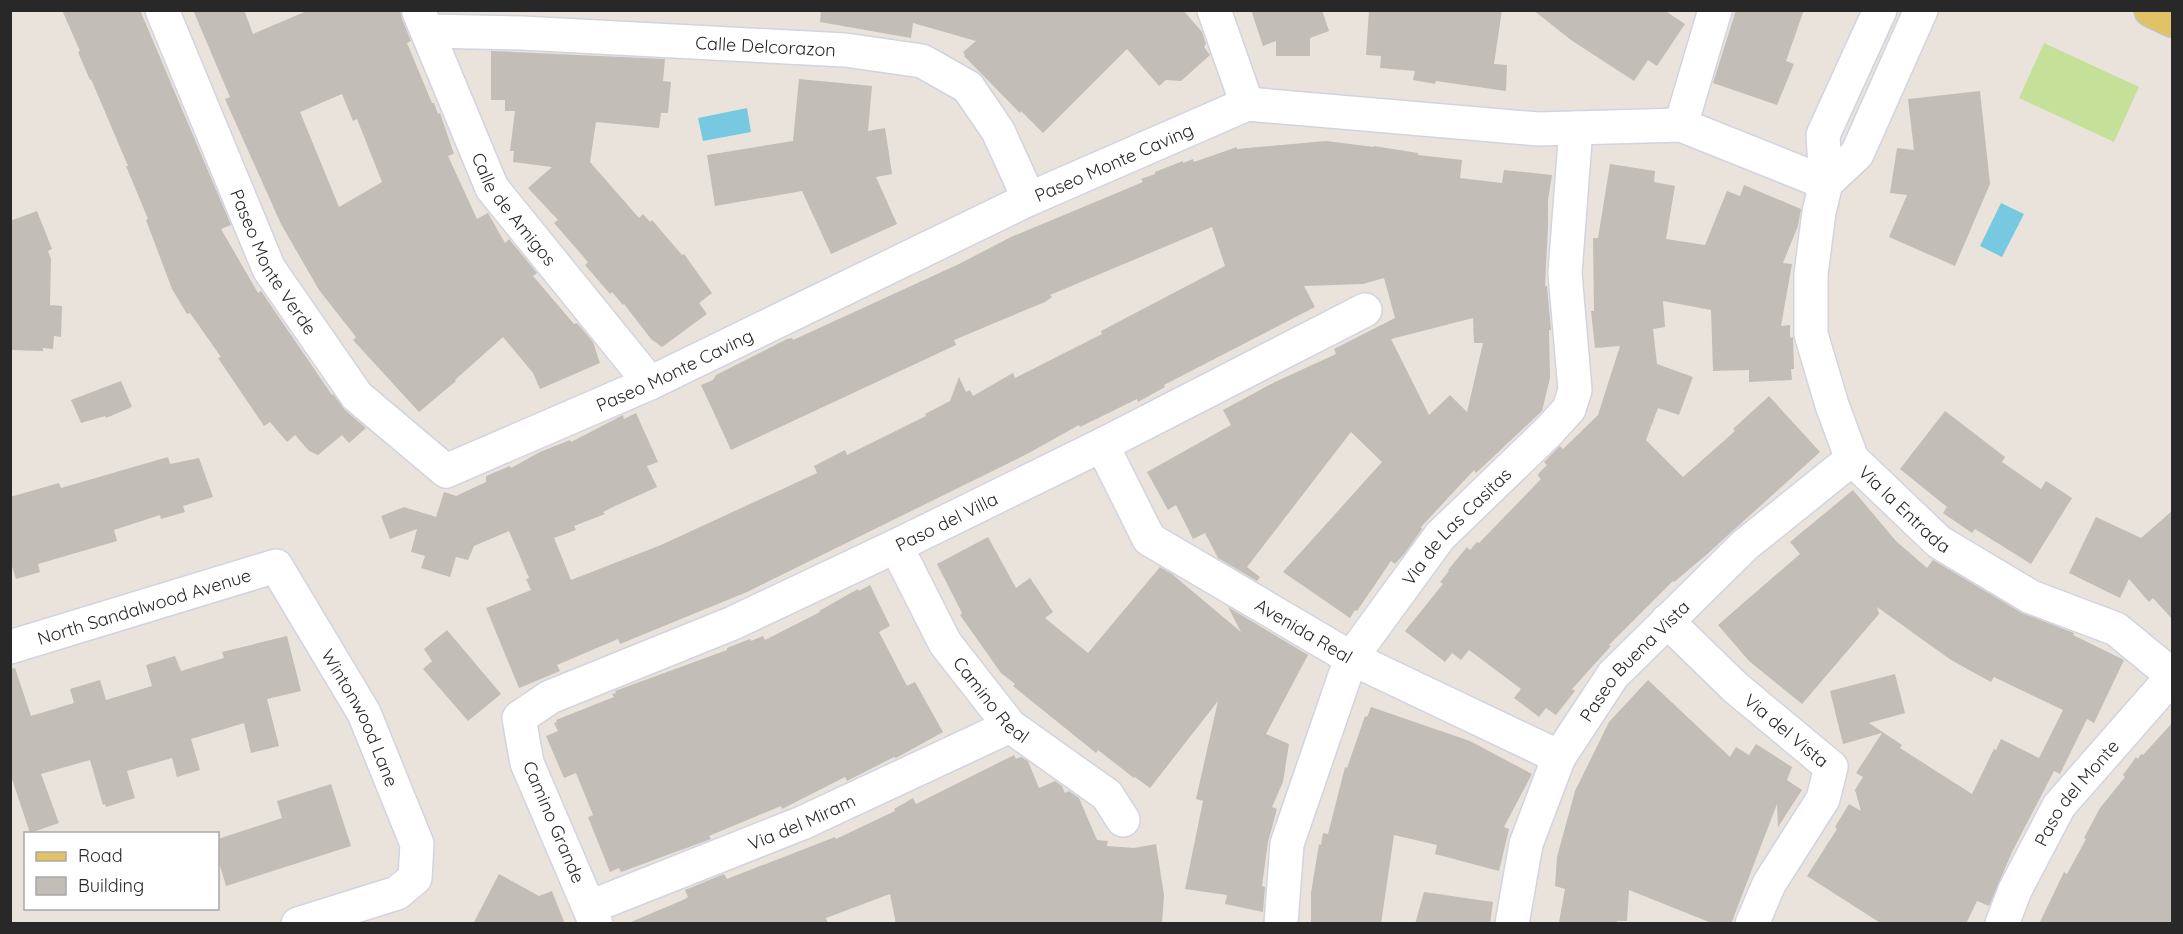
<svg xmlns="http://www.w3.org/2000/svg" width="2183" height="934" viewBox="0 0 2183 934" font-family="Quicksand,sans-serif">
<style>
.pitch{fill:#c5e199}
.water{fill:#77c9e2}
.building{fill:#c2bdb7;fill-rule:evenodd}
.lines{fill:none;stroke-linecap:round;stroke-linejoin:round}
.minor-casing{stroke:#d1d4e0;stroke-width:36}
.major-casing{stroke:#c3c3c3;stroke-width:36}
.minor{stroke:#fff;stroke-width:33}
.major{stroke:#e2c267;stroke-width:33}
.labels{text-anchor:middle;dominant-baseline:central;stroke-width:6;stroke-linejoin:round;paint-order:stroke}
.street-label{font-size:18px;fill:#282828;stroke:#fff}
</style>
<rect width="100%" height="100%" fill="#e9e3db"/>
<path class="pitch" d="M2044 43 2139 87 2114 142 2019 98Z"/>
<path class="water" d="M747 108 751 132 703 141 698 118Z
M2001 203 2024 214 2002 257 1980 246Z"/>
<path class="building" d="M62 10H140L231 225 221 229 258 293 261 291 332 395 333 394 345 410 366 428 349 443 342 435 318 455 309 451 295 435 287 442 270 422 264 426 218 358 221 357 190 313 187 314 172 289 146 220 148 219 126 166H128L91 79 90 80 78 52 80 51Z
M193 10H244L253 34 309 10H400L402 19 411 41 407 43 432 103H434L438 114 440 113 454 154 448 156 477 219 488 213 505 243 509 239 537 273 533 276 574 324 577 323 593 342 600 363 540 389 533 373 503 337 455 380 456 381 419 412 353 340 356 337 319 290 281 224 225 99 230 97ZM342 94 353 121 357 119 382 182 339 207 300 112Z
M821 10H1183L1202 32 1206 44 1204 47 1210 55 1181 81 1166 80 1159 86 1127 49 1043 133 1021 111 1020 113 964 56 965 55 963 52 976 41 913 23 911 38 820 22Z
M1251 10H1322L1329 31 1310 38V56H1276V41L1263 46Z
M1369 10H1502L1494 64 1507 65 1506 91 1436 81 1435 84 1413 80 1415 71 1380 68 1381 56 1366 55Z
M1533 10H1664L1685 24 1657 66 1648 60 1634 81 1571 40Z
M1736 10H1804L1786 61 1794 64 1777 105 1713 83Z
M491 51 665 59 663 81 671 82 668 113H661L659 128 596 122 590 162 639 218 643 214 650 222 652 220 682 255 684 254 712 293 699 303 707 314 662 347 651 339 624 304 623 305 612 292 610 294 585 265 588 262 554 223 558 220 528 188 552 167 513 162 514 151H510L515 111H505V100H491Z
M799 79 872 86 868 131 885 128 892 174 876 177 897 224 831 254 802 191 715 206 707 155 793 141Z
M1980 91 1990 184 1955 266 1889 237 1907 195 1890 193 1897 148 1914 150 1908 99Z
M1326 141 1374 147V146L1418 153V155L1462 160 1460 178 1502 183 1504 170 1552 175 1548 200V226L1545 286H1547L1551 330H1549L1550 378 1542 411 1476 473 1474 470 1421 527 1422 529 1405 553 1395 564 1391 561 1357 611 1355 610 1350 618 1283 572 1382 462 1351 432 1247 567 1260 577 1257 581 1218 558 1205 533 1193 539 1176 505 1168 510 1147 472 1231 425 1223 410 1275 382 1336 354 1334 349 1395 318 1384 278 1363 284 1304 286 1315 307 1164 385 1165 387 1138 402 1137 399 1080 427 1079 425 1027 454 747 592 620 644 618 639 557 665 560 671 519 688 486 608 531 590 526 579 529 578 509 531 474 546 468 560 456 557 450 577 421 568 425 556 411 552 417 529 390 539 381 516 404 507 436 517 444 492 456 496 486 482V476L510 466 511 468 540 452 570 440 571 442 623 415 624 419 636 413 658 462 647 466 657 487 613 507 603 512 605 514 574 526 576 530 554 538 571 580 661 545 817 473 814 466 845 450 847 455 926 416 925 414 950 401 959 377 966 392 970 390 973 396 1013 373 1015 378 1102 334 1101 331 1225 266 1212 227 1050 295 1052 297 1045 302 954 340 956 345 731 450 701 385 713 380 716 375 787 339 792 338 793 340 959 264 1011 237 1143 182 1141 179 1155 174V172L1183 161V163L1193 159 1194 162 1237 147V149ZM1473 318 1474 343H1483L1467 412 1450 395 1429 415 1391 339Z
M1610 164 1655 171 1654 182 1675 186 1666 239 1705 245 1727 191 1740 196 1744 185 1801 209 1798 226 1783 263 1792 264 1781 326 1790 325V338L1793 337 1794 369H1791L1792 380 1749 382V370L1713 371 1711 310 1663 301 1665 327 1653 329 1657 364 1693 377 1679 415 1658 408 1646 440 1683 477 1735 431 1733 429 1769 396 1820 452 1705 556 1674 582 1673 581 1609 645 1611 646 1572 689 1575 691 1556 715 1546 708 1539 717 1514 698 1521 689 1469 650 1461 660 1452 653 1445 662 1405 631 1443 584 1440 582 1449 571 1448 570 1467 547 1470 550 1477 542 1479 543 1541 479 1538 476 1539 473 1547 465 1544 462 1560 446 1563 449 1598 415 1620 346 1595 348 1591 311H1594L1593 238H1598Z
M37 211 52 249 48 251 51 259 50 305 62 306 61 337 54 336 53 349 43 348V351L10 350V221Z
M121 381 132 407 106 418 105 416 81 423 71 400Z
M1945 411 2005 457 2002 462 2041 489 2046 481 2072 498 2031 564 1975 529 1972 533 1943 513 1947 507 1900 469Z
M168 457 170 464 199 458 213 497 183 506 185 512 161 519 160 515 114 530 117 541 38 564 40 572 16 579 10 560V497L59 483 61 488Z
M1853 490 1896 541 1927 568 1933 560 2022 613 2074 633 2073 635 2124 660 2094 723 2087 719 2060 774 2054 771 2012 852 1989 906 1977 901 1966 924H1882L1807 876 1837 829 1835 827 1849 804 1861 811 1855 790 1863 777 1856 773 1882 733 1843 744 1830 691 1895 674 1905 713 1869 723 1902 745 1900 748 1972 794 1994 749 1996 750 2001 739 2039 758 2063 710 1994 677 1991 682 1951 660 1877 607 1879 614 1802 704 1749 661 1718 625 1800 554 1790 542Z
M2172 511V619L2153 598 2149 602 2129 579 2120 598 2069 573 2096 517 2141 538Z
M988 537 1016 588 1030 578 1053 612 1045 618 1088 653 1160 567 1172 574 1241 632 1228 607 1308 655 1266 734 1289 744 1283 782 1272 807 1277 809 1268 842 1262 886 1265 887 1263 912 1225 904 1227 895 1185 889 1203 801 1196 799 1218 701 1150 788 1135 777 1134 778 1098 750 1096 753 1013 686 1015 684 1001 673 960 615 962 613 937 564Z
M870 585 890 626 879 632 907 686 915 682 943 732 896 758 894 757 847 781 845 777 782 809 781 806 709 836 711 839 621 872 619 868 610 872 588 817 593 815 576 773 564 778 546 736 558 731 554 723 557 722 556 720 614 697 612 694 616 693 615 691 727 650V648L750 639 751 641 763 636 765 640 820 612 819 611 858 589 859 591Z
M447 630 501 694 468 721 423 669 432 661 424 649Z
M287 636 301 691 267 699 279 746 251 753 244 723 191 739 200 770 177 777 172 758 127 771 135 798 106 807 105 804 103 805 90 760 41 774 59 823 30 833 10 773V669L15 668 31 716 74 703 70 689 100 680 106 700 152 686 146 665 175 656 181 671 224 658 222 652Z
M1648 680 1730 757 1736 747 1749 755 1756 744 1792 767 1787 780 1802 790 1778 827 1777 804 1731 924H1714L1629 890 1627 921H1617V924L1559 922 1565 889 1555 886 1557 857 1575 791 1609 722Z
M1371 707 1470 741 1532 774 1504 827 1509 829 1499 871 1435 854 1437 845 1394 835 1381 924H1311V893L1319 844 1321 845 1323 833 1328 834 1345 767 1347 768 1365 716 1367 717Z
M2172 723V924H2039L2064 872 2067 874 2086 839 2084 838 2100 808 2125 777 2123 775 2136 757 2138 759 2141 754 2143 755Z
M1014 755 1016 759 1021 757 1028 761 1039 788 1055 781 1062 786 1065 793 1069 791 1079 798 1097 840 1108 841 1107 846 1134 848 1156 844 1164 895 1162 924H896L890 894 826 918 828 924H626L683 900 688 897 685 890 724 874 727 879 835 837 836 839 895 811 894 809 913 798 916 804Z
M331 784 351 846 226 886 218 859V839L282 818 277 801Z
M499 874 539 896 552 891 565 924H473Z
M1424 892 1493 902 1490 924H1415Z"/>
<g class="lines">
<g class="minor-casing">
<g id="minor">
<path id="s1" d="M162 10 269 269 357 396 446 471 650 383 1029 199 1247 104 1538 129 1681 125 1826 183"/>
<path d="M1214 10 1247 104"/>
<path id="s2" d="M1880 10 1823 135 1826 183 1819 212 1811 274V334L1832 405 1852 459 1939 542 2031 597 2116 629 2172 675"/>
<path id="s3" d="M419 12 492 188 650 383"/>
<path id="s4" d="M428 31 522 33 845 50 922 61 968 87 998 131 1029 199"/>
<path d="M1681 125 1715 10"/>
<path d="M1826 183 1857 154 1921 10"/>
<path id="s5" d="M1102 445 1149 539 1351 658 1559 757"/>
<path id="s6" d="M896 546 945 643 1010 726 1107 795 1123 820"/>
<path id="s7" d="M1667 621 1736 688 1831 767 1823 799 1769 884 1752 924"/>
<path id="s8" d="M10 647 276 566 364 713 417 844 415 878 397 893 298 924"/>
<path id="s9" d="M590 907 802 823 1010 726"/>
<path id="s10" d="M596 924 527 763 519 718 550 697 733 623 896 546 1102 445 1365 310"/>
<path id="s11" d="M1281 924 1287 844 1351 658 1440 536 1549 431 1569 409 1575 390 1565 273 1576 128"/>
<path id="s12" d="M1512 924 1526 844 1559 757 1613 675 1745 545 1852 459"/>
<path id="s13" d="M2002 924 2015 890 2059 806 2172 677"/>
</g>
</g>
<g class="major-casing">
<path id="major" d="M2151 10 2172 20"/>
</g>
<use href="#minor" class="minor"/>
<use href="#major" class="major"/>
</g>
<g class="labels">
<g class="street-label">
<text stroke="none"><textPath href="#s4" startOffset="338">Calle Delcorazon</textPath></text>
<text stroke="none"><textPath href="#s1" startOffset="1287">Paseo Monte Caving</textPath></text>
<text stroke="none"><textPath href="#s3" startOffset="220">Calle de Amigos</textPath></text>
<text stroke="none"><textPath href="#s1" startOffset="276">Paseo Monte Verde</textPath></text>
<text stroke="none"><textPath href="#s1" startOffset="801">Paseo Monte Caving</textPath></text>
<text stroke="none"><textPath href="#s2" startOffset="542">Via la Entrada</textPath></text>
<text stroke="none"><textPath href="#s10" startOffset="692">Paso del Villa</textPath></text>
<text stroke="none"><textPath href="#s11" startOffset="446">Via de Las Casitas</textPath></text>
<text stroke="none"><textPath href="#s8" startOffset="140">North Sandalwood Avenue</textPath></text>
<text stroke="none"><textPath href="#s5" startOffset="285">Avenida Real</textPath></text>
<text stroke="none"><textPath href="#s12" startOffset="297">Paseo Buena Vista</textPath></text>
<text stroke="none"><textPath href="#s6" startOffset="182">Camino Real</textPath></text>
<text stroke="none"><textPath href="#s8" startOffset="452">Wintonwood Lane</textPath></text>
<text stroke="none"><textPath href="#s7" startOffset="162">Via del Vista</textPath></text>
<text stroke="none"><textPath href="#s13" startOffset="152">Paso del Monte</textPath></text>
<text stroke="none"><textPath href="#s9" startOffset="228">Via del Miram</textPath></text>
<text transform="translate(554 822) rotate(67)">Camino Grande</text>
</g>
</g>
<rect width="2183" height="934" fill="none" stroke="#282828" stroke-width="24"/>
<rect x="24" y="832" width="195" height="78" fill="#ffffff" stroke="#a9a9a9" stroke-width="1.5"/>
<rect x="36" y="852" width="30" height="9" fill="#e2c267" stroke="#a9a9a9" stroke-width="1.5"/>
<text x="78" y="862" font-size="18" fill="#282828">Road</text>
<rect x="36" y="877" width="30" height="18" fill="#c2bdb7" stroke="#a9a9a9" stroke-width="1.5"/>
<text x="78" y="892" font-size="18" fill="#282828">Building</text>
</svg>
